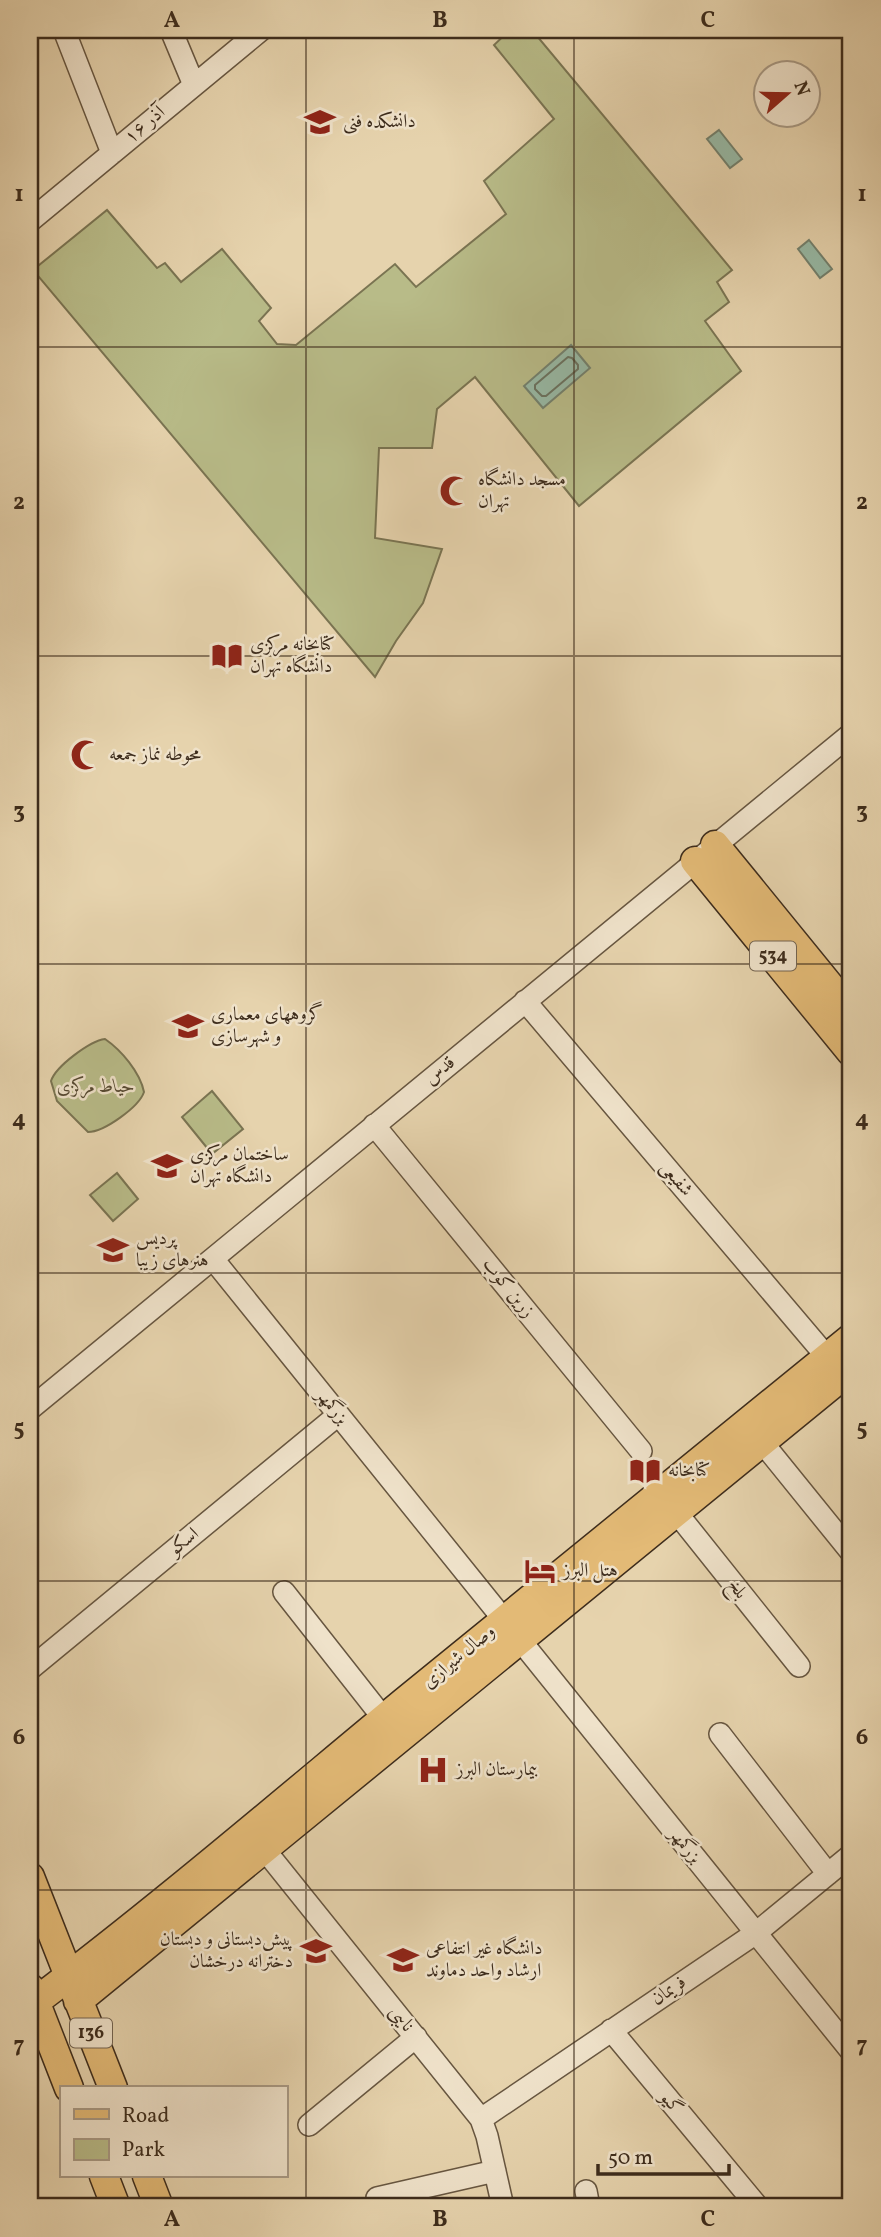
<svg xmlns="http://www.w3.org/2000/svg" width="881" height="2237" viewBox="0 0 881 2237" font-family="Vollkorn,Amiri,serif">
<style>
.green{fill:#b8bb88;stroke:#7a7452;stroke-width:2}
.water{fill:#97b9a5;stroke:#73816e;stroke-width:2}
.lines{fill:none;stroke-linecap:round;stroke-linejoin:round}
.shore{stroke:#6a7260;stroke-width:2}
.minor-casing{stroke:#675640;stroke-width:24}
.major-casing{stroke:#3d2c1c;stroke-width:31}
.minor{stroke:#efe2ca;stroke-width:21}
.major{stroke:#e3ba76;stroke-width:28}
.grid{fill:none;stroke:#3d2c1c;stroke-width:2;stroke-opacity:0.55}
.labels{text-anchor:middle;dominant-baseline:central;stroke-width:5;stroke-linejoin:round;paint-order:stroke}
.shield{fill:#efe2ca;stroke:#726350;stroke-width:2}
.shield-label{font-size:18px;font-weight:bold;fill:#3d2c1c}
.poi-label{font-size:19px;fill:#3d2c1c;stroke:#efe2ca;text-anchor:start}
.street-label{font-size:19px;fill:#3d2c1c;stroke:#efe2ca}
.park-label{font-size:19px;font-style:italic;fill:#564932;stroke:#efe2ca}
.neatline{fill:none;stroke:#3d2c1c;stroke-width:2.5}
.grid-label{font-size:23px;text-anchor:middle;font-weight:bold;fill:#3d2c1c}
</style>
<rect width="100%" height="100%" fill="#e6d3ad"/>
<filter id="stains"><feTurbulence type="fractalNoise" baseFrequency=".00286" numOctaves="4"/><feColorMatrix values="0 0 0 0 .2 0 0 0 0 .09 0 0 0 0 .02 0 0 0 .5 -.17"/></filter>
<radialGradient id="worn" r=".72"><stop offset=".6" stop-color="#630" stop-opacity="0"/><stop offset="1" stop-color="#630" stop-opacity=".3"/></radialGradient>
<path class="green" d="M510 30H532L732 270 717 282 729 302 705 321 741 371 579 506 475 377 437 409 432 448H379L375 538 442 549 423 603 396 641 375 677 33 270 107 210 157 268 165 263 181 282 222 249 271 308 259 321 277 344 296 345 395 264 416 287 506 214 484 181 554 119 494 45Z
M105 1039C121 1050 140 1072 144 1092 139 1107 104 1132 88 1132L57 1101 51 1081C56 1066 90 1041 105 1039Z
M212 1091 243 1129 212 1154 182 1117Z
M117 1173 138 1199 113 1221 90 1195Z"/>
<path class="water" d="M719 130 742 159 730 168 707 139Z
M809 240 832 269 820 278 798 249Z
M571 345 590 368 543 408 524 386Z"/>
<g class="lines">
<path class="shore" d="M568 357 572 358 578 365V369L546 396H542L535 389V385Z"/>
<g class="minor-casing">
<path id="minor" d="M64 30 112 153
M171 30 194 85
M30 221 261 30
M525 1001 827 1357
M374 1125 641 1451
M213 1259 504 1620
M30 1409 851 734
M762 1442 851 1552
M676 1512 799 1666
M284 1592 384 1719
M520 1640 851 2051
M30 1669 338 1415
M720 1734 828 1874
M264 1849 481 2119 487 2136 503 2207
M611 2030 758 2207
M481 2119 756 1933 851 1855
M309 2125 416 2037
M586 2191 589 2207
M377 2198 495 2171"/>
</g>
<g class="major-casing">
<path id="major" d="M715 845 851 1012
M695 861 851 1052
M30 1877 113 2088
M30 1988 69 2088
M78 2001 851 1369
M35 2002C162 1906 282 1803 404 1702 553 1580 702 1459 851 1338
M104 2176 116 2207
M147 2176 159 2207"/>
</g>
<use href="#minor" class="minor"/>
<use href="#major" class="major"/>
</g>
<path class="grid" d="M306 30V2207M574 30V2207M30 347H851M30 656H851M30 964H851M30 1273H851M30 1581H851M30 1890H851"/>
<defs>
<g id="university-bare" transform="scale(2.415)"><path d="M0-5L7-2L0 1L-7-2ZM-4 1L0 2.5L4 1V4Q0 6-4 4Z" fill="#8f2418" stroke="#efe2ca" stroke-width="2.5" paint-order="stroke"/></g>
<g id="mosque-bare" transform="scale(2.415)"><path d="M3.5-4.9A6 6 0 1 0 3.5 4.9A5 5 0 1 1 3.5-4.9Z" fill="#8f2418" stroke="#efe2ca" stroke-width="2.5" paint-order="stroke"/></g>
<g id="library-bare" transform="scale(2.415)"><path d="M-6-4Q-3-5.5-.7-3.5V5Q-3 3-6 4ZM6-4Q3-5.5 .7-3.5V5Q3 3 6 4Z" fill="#8f2418" stroke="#efe2ca" stroke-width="2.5" paint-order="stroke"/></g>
<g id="hotel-bare" transform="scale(2.415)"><path d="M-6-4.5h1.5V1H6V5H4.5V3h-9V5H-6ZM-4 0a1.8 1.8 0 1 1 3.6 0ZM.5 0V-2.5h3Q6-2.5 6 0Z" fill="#8f2418" stroke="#efe2ca" stroke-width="2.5" paint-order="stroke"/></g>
<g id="hospital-bare" transform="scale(2.415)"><path d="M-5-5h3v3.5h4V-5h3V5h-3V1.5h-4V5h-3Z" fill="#8f2418" stroke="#efe2ca" stroke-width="2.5" paint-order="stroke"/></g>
<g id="school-bare" transform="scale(2.415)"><path d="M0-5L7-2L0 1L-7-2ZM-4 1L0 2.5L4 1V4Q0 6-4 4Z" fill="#8f2418" stroke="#efe2ca" stroke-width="2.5" paint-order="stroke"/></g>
</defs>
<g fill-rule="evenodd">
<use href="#university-bare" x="320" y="122"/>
<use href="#mosque-bare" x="455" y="491"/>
<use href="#library-bare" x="227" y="656"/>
<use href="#mosque-bare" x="86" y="755"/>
<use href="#university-bare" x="188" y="1026"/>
<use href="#university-bare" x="167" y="1166"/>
<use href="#university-bare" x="113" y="1250"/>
<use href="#library-bare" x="645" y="1471"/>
<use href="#hotel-bare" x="540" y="1571"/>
<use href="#hospital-bare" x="433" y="1770"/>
<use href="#school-bare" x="316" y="1951"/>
<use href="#university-bare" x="403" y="1960"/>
</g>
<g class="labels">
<g class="shield">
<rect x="750" y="941.5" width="46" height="29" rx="5"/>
<rect x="70" y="2018.5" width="42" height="29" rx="5"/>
</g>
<g class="shield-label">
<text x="773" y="956">534</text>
<text x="91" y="2033">136</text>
</g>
<g class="poi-label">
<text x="343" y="122">دانشکده فنی</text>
<text x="478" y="480">مسجد دانشگاه<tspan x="478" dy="22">تهران</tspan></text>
<text x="250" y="645">کتابخانه مرکزی<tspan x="250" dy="22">دانشگاه تهران</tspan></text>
<text x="109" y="755">محوطه نماز جمعه</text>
<text x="211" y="1015">گروههای معماری<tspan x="211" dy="22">و شهرسازی</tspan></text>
<text x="190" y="1155">ساختمان مرکزی<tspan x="190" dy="22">دانشگاه تهران</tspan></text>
<text x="136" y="1239">پردیس<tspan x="136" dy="22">هنرهای زیبا</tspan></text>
<text x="668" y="1471">کتابخانه</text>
<text x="563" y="1571">هتل البرز</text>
<text x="456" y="1770">بیمارستان البرز</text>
<text x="293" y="1940" text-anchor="end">پیش‌دبستانی و دبستان<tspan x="293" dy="22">دخترانه درخشان</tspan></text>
<text x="426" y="1949">دانشگاه غیر انتفاعی<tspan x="426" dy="22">ارشاد واحد دماوند</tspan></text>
</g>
<g class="street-label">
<text transform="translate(145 125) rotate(-40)">۱۶ آذر</text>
<text transform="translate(440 1071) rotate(-40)">قدس</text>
<text transform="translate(676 1179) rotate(50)">شفیعی</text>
<text transform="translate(508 1288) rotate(51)">زرین کوب</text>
<text transform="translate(332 1407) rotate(51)">بزرگمهر</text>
<text transform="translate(184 1542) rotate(-39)">اسکو</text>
<text transform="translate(737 1589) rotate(51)">بلخ</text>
<text transform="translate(459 1657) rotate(-40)">وصال شیرازی</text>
<text transform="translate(685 1846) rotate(51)">بزرگمهر</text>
<text transform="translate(669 1991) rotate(-34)">فریمان</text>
<text transform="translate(401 2019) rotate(51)">نایبی</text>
<text transform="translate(671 2103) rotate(50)">گیو</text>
</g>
<g class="park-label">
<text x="96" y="1087">حیاط مرکزی</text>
</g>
</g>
<rect width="881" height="2237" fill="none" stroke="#e6d3ad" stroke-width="77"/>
<rect x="60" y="2086" width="228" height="91" fill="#efe2ca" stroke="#a89984" stroke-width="2"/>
<rect x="74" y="2109" width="35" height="10" fill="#e3ba76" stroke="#a89984" stroke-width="2"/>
<text x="122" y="2122" font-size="21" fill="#3d2c1c">Road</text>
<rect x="74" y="2139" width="35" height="21" fill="#b8bb88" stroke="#a89984" stroke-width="2"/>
<text x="122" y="2156" font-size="21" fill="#3d2c1c">Park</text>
<g transform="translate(787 94) rotate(70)"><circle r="33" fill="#efe2ca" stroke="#a89984" stroke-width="2"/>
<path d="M0-5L12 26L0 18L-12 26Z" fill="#8f2418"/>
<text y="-10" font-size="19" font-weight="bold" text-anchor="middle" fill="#3d2c1c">N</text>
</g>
<path d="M598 2164v10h131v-10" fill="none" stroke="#3d2c1c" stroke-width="3.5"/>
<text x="608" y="2164" font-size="21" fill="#3d2c1c" stroke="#efe2ca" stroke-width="5" paint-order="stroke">50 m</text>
<rect x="38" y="38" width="804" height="2160" class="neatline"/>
<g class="grid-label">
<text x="172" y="27">A</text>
<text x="440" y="27">B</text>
<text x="708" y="27">C</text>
<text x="19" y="201">1</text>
<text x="862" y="201">1</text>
<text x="19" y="509">2</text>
<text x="862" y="509">2</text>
<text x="19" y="818">3</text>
<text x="862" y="818">3</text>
<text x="19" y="1126">4</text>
<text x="862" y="1126">4</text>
<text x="19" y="1435">5</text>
<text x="862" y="1435">5</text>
<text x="19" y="1744">6</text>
<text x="862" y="1744">6</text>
<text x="19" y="2052">7</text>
<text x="862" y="2052">7</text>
<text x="172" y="2226">A</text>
<text x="440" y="2226">B</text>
<text x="708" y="2226">C</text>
</g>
<rect width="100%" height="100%" filter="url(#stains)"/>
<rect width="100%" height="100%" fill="url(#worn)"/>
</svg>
